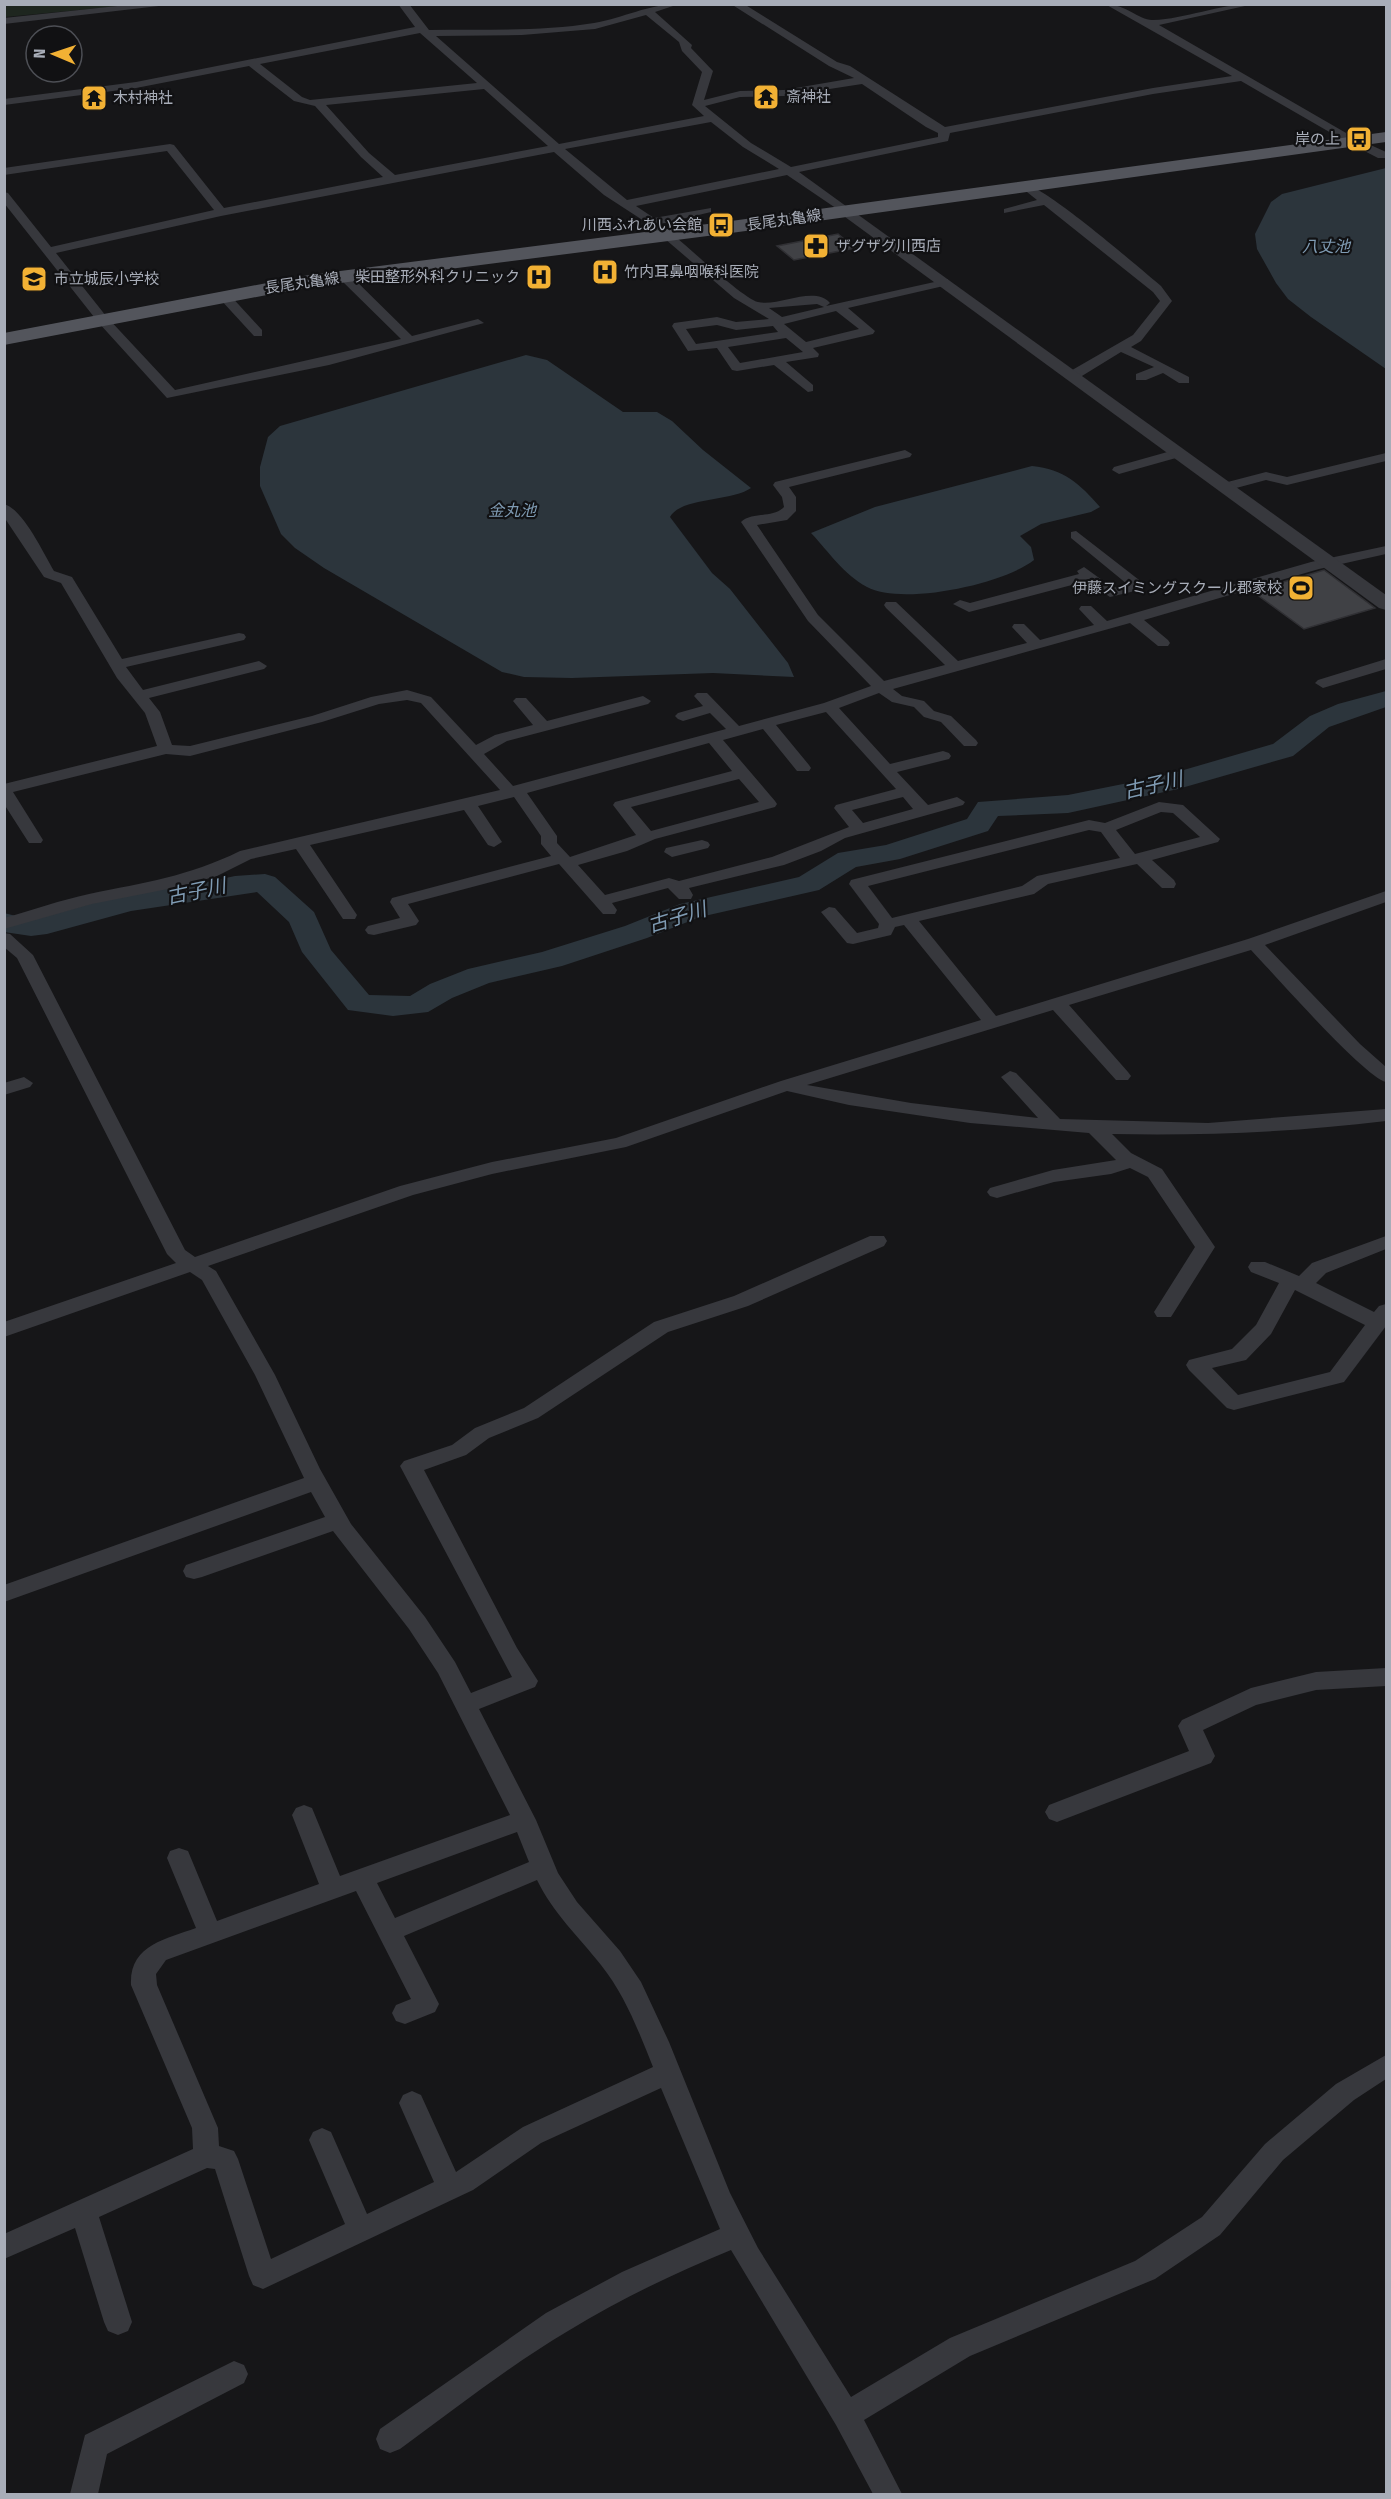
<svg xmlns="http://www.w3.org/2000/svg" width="1391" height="2499" viewBox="0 0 1391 2499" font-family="'Fira Sans Condensed','Noto Sans JP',sans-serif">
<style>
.green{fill:#1e261f}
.water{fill:#2c353c}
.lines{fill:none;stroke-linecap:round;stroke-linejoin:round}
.river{fill:#2c353c;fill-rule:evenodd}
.building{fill:#404145;stroke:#303034;stroke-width:1.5}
.minor{fill:#37383d;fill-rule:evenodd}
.tertiary{fill:#37383d;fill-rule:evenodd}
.primary{fill:#53555c;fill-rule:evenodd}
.labels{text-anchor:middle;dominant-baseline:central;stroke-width:4.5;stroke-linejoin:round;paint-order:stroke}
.far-poi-label{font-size:15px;fill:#a8adb8;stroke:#111113;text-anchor:start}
.far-street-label{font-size:15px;fill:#a8adb8;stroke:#111113}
.far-water-label{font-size:16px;font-style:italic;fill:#7f9bb3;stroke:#111113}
.water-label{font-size:20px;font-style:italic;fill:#7f9bb3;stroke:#111113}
</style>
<rect width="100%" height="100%" fill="#161618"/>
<path class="green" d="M4 5H132L5 17Z"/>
<path class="water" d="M1386 168V369L1311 317 1288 299 1276 283 1257 249 1255 234 1271 202 1282 194Z
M526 355 547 360 623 412H657L672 421 703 450 751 488C731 502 681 497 670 517L712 573 730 589 788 663 794 677 713 673 572 678 524 677 502 672 324 568 295 548 281 534 260 486V467L268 437 280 426Z
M1032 466C1064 469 1080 484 1100 507L1091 512 1041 524 1020 536 1031 547 1034 560C1004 584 902 606 867 587 843 574 829 552 811 533L875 507Z"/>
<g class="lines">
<path class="river" d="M1386 691V707L1329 727 1293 756 1178 789 1068 813 998 816 988 831 900 859 856 867 819 890 700 917 647 938 562 966 489 983 452 998 428 1012 393 1016 348 1010 302 952 289 922 257 892 131 911 47 934 31 936 4 932V913L20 917 47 916 129 893 188 886 235 876 265 874 275 877 314 912 331 950 369 995 410 996 430 984 468 969 542 952 625 926 680 904 799 877 838 853 886 845 967 819 978 802 1068 795 1163 776 1273 744 1310 716 1338 704Z"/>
</g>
<path class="building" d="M838 234 855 248 794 260 777 246Z
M1324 570 1375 608 1304 629 1252 591Z"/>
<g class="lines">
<path class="minor" d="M136 4H176L4 24V18Z
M398 4H409L429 30C483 29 540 32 594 23 623 18 649 4 679 4L655 12 692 45 691 48 713 71 704 100 740 91 784 90 854 78 829 66 731 4H744L837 62 850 66 945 127 1153 88 1232 76 1105 4C1126 4 1140 21 1153 20 1186 19 1218 4 1254 4L1159 25 1353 137 1386 152V158H1378L1345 141 1241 81 1153 94 950 133 948 141 799 172 850 209 852 211 846 215 787 175 636 206 654 218 711 208V212L661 224C677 237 743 299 758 302 779 307 814 285 830 303L826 306 948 279V285L848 308 875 331 873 334 813 348 819 354 818 357 786 362 813 385V391L808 392 774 365 737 371 732 370 717 348 688 351 672 326 674 323 717 317 736 322 769 319 734 298 644 221 604 195 554 152 221 216 56 253 106 316 175 390 401 339 341 280 339 277 345 273 349 274 412 336 478 319 484 323 329 365 167 398 98 322 4 203V192L8 193 51 247 214 210 167 151 4 175V168L170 144 174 145 224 208 383 177 361 157 315 106 294 101 249 66 136 88 4 105V99L136 82 415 27ZM646 15 679 42 682 51 702 72 692 105 704 116 559 144 436 36 522 35 595 29ZM420 33 477 83 310 100 302 97 260 64ZM862 84 926 127 938 133V137L791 167 751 143 705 106 740 97 784 96ZM484 89 548 146 395 175 369 153 326 105ZM711 122 743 147 779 169 627 200 565 149ZM817 304 824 307 782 317 769 308ZM836 311 859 329 806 342 784 324ZM717 325 736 330 773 326 778 332 696 344 686 329ZM786 338 803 352 740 363 728 347Z
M1022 184C1038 180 1143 271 1161 286L1172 301 1141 341 1131 347 1189 377V383H1179L1163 373 1146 380H1136V374L1154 367 1121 352 1077 379H1067V373L1133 335 1160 301 1153 292 1044 205 1004 213V209L1037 200 1022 188Z
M224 292 228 293 262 330V336H254L220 299 218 296Z
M1178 449 1185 453 1183 456 1119 474 1112 470 1114 467Z
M905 450 912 454 910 457 789 487 796 497V511L787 520 757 525 818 615 884 681 945 665 886 608 884 605 886 602H896L958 661 1027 643 1012 627 1014 624H1024L1040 640 1094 625 1079 609 1081 606H1091L1107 621 1311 562 1386 546V554L1319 569 1144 620 1168 640 1170 643 1168 646H1158L1130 623 893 689 902 696 924 701 934 711 951 716 976 740 978 743 976 746H964L941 722 924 717 914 707 892 702 879 693 839 708 890 764 943 751 949 753 951 756 949 759 897 772 928 805 957 797 965 802 963 805 845 838 821 851 784 865 689 888 693 895 691 899H679L668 888 612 903 617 910 615 914H603L559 864 408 904 419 921 416 925 374 935 368 934 365 930 368 926 400 918 390 902 392 898 551 856 541 844V836L514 797 478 806 502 842 494 847 488 845 464 810 310 845 357 915 355 919H343L296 849 251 859 217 876 178 887 92 904 4 929V918C33 910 61 900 89 894 146 882 187 877 240 851L500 790 421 703 407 700 379 704 322 722 190 756 166 754 13 792 43 840 41 843H29L4 804V784L157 746 145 713 117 678 61 583 44 577 4 517V504C23 509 44 554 54 571L72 577 122 659 239 633 244 634 246 637 244 640 126 667 143 690 259 661 267 666 264 669 149 698 160 712 172 745 190 746 312 716 371 697 407 690 431 697 476 745 495 735 533 725 513 701 516 698H526L547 721 643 696 651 701 648 704 507 741 484 754 513 786 726 729 710 713 683 721 678 719 675 716 678 713 703 706 694 696 697 693H707L739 726 824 703 871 686 808 621 741 522C752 511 772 519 784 507L782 497 773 485 775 482ZM826 712 896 789 836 805 834 808 849 827 772 857 679 881 669 878 605 895 578 865 627 851 655 839 775 807 777 804 775 801 723 740 763 729 797 771H809L811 768 809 765 776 725ZM709 743 732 771 615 802 613 805 636 835 570 857 557 843V836L527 793ZM739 779 759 802 651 831 631 807ZM903 797 913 809 863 823 852 810Z
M1386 453V461L1287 485 1266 480 1225 491 1218 487 1220 484 1266 472 1287 477Z
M1076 531 1143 583 1145 586 1143 589 1110 597 1087 581 969 612 953 604 960 600 970 603 1079 574 1077 571 1084 567 1113 588 1127 584 1071 538V532Z
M1386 659V669L1323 688 1315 683 1318 680Z
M1159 802 1183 805 1220 839 1218 842 1152 860 1174 880 1176 884 1174 888H1162L1137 864 1048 884 1034 894 919 921 996 1016 1248 939 1386 891V902L1265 945 1360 1044 1386 1067V1082C1364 1077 1273 973 1251 950L1069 1005 1128 1072 1131 1076 1128 1080H1116L1053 1010 807 1085 911 1103 1038 1118 1001 1077 1010 1071 1016 1073 1060 1119 1208 1123 1386 1109V1121C1295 1132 1203 1136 1112 1134L1131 1153 1162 1169 1215 1247 1171 1317H1157L1154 1312 1195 1247 1148 1177 1130 1168 1111 1174 1054 1182 997 1198 990 1196 987 1192 990 1188 1053 1170 1116 1160 1089 1133 970 1123 849 1105 787 1091 626 1147 492 1174 413 1195 208 1266 216 1271 275 1375 320 1469 351 1524 425 1617 455 1662 471 1693 512 1677 400 1466 404 1461 452 1445 475 1428 524 1408 654 1322 734 1296 870 1236H884L887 1241 884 1246 748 1306 668 1332 538 1418 489 1438 466 1455 424 1470 517 1648 538 1681 535 1687 479 1709 536 1820 558 1873 577 1902 620 1951 641 1982 669 2042 730 2193 758 2248 851 2397 950 2338 1135 2261 1202 2217 1265 2144 1336 2084 1386 2055V2079L1354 2100 1283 2160 1220 2235 1155 2279 970 2356 864 2420 902 2494H873L836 2425 731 2250C675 2273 620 2299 568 2331 509 2366 455 2409 400 2449L390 2453 380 2449 376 2439 380 2429 546 2313 622 2272 720 2229 661 2088 541 2143 473 2190 263 2289 253 2285 249 2276 215 2169 207 2168 99 2217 132 2322 128 2331 118 2335 108 2331 104 2322 75 2228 4 2259V2234L193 2149 192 2128 131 1985C129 1945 166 1939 196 1928L167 1858 170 1851 179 1848 188 1851 217 1921 319 1884 292 1815 296 1808 304 1805 312 1808 340 1876 510 1815 438 1673 409 1629 333 1531 202 1577 194 1579 186 1577 183 1571 186 1565 325 1517 311 1492 4 1602V1585L304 1478 255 1375 202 1280 190 1272 4 1337V1322L176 1263 167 1254 17 958 4 947V933L10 934 33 955 185 1250 195 1257 400 1186 492 1162 616 1138 781 1081 981 1020 904 925 895 927 891 935 853 944 847 943 821 912 829 907 835 908 857 933 878 928 879 924 849 884 851 880 1089 820 1105 823ZM1161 812 1173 813 1200 837 1135 854 1116 830ZM1089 830 1101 832 1120 858 1037 876 1022 886 892 918 868 886ZM517 1832 529 1862 395 1918 377 1883ZM537 1880C553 1913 579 1937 601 1965 625 1995 639 2032 653 2067L523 2127 456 2172 421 2095 412 2091 403 2095 399 2103 434 2182 367 2214 331 2132 322 2128 313 2132 309 2140 345 2224 271 2259 238 2159 234 2151 219 2146 218 2128 157 1985 156 1974 166 1960 356 1891 411 1999 396 2005 392 2013 396 2021 405 2024 435 2012 439 2004 404 1936Z
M702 840 708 842 710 845 708 848 672 857 664 852 666 848Z
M24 1077 33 1083 30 1087 4 1095V1083Z
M1386 1236V1249L1326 1273 1316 1283 1374 1312 1379 1306 1386 1304V1326L1344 1382 1234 1410 1227 1408 1189 1370 1186 1365 1189 1360 1232 1349 1256 1325 1279 1283 1251 1272 1248 1267 1251 1262H1265L1299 1276 1312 1263ZM1295 1290 1365 1325 1330 1372 1238 1395 1212 1368 1246 1360 1271 1334Z
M1386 1668V1686L1316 1690 1256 1705 1203 1730 1215 1756 1211 1763 1057 1822 1049 1819 1045 1812 1049 1805 1189 1751 1178 1726 1182 1720 1251 1688 1316 1672Z
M234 2361 244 2365 248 2374 244 2383 107 2454 98 2494H70L85 2435Z"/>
<path class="tertiary" d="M846 206 1386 595V610L1379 608 841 214 838 211 841 208Z"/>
<path class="primary" d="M1386 132V142L731 233 309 287 4 345V333L309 275 731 221Z"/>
</g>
<defs>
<g id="temple-square" transform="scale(1.35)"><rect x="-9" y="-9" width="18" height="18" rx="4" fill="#f2b134" stroke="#111113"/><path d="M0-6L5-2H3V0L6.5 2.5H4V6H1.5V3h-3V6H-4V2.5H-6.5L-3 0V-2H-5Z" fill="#111"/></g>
<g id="bus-square" transform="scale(1.35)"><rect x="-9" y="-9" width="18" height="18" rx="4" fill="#f2b134" stroke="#111113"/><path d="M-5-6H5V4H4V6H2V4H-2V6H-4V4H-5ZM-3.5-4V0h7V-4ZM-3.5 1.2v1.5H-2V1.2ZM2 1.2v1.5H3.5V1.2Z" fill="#111"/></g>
<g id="pharmacy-square" transform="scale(1.35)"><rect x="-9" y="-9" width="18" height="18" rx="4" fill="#f2b134" stroke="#111113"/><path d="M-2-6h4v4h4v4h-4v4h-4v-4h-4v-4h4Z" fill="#111"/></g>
<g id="hospital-square" transform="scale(1.35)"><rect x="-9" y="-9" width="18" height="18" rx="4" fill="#f2b134" stroke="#111113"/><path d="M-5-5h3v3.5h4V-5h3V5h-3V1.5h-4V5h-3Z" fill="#111"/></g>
<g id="school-square" transform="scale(1.35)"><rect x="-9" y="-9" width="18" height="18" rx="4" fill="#f2b134" stroke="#111113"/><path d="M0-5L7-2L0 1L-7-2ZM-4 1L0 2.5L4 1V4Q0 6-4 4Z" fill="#111"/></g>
<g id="stadium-square" transform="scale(1.35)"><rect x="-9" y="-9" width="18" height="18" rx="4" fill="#f2b134" stroke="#111113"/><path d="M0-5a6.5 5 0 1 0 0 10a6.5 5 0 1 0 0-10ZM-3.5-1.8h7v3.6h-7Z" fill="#111"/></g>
</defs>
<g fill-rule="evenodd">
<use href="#temple-square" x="766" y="97"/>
<use href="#temple-square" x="94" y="98"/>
<use href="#bus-square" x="1359" y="139"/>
<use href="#bus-square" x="721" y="225"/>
<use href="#pharmacy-square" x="816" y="246"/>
<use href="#hospital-square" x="605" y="272"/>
<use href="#hospital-square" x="539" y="277"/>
<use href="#school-square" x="34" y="279"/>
<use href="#stadium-square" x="1301" y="588"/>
</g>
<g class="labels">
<g class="far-poi-label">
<text x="786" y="97">斎神社</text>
<text x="113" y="98">木村神社</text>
<text x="1340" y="139" text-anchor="end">岸の上</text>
<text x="702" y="225" text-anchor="end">川西ふれあい会館</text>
<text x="836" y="246">ザグザグ川西店</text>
<text x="624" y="272">竹内耳鼻咽喉科医院</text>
<text x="520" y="277" text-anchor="end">柴田整形外科クリニック</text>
<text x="54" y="279">市立城辰小学校</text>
<text x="1282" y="588" text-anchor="end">伊藤スイミングスクール郡家校</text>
</g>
<g class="far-street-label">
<text transform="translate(784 220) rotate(-8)">長尾丸亀線</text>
<text transform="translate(302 283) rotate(-8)">長尾丸亀線</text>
</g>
<g class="far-water-label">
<text x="1326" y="246">八丈池</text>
<text x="512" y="510">金丸池</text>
</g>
<g class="water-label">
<text transform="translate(1153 785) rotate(-13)">古子川</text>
<text transform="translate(196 891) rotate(-12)">古子川</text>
<text transform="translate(677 917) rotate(-17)">古子川</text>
</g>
</g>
<rect width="1391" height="2499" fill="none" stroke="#a8adb8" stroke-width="12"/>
<g transform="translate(54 54) rotate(272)"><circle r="28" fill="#111113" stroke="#4d4f55" stroke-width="1.5"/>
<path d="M0-4.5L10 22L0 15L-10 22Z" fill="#f2b134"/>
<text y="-9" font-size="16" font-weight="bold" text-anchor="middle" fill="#a8adb8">N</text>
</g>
</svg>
